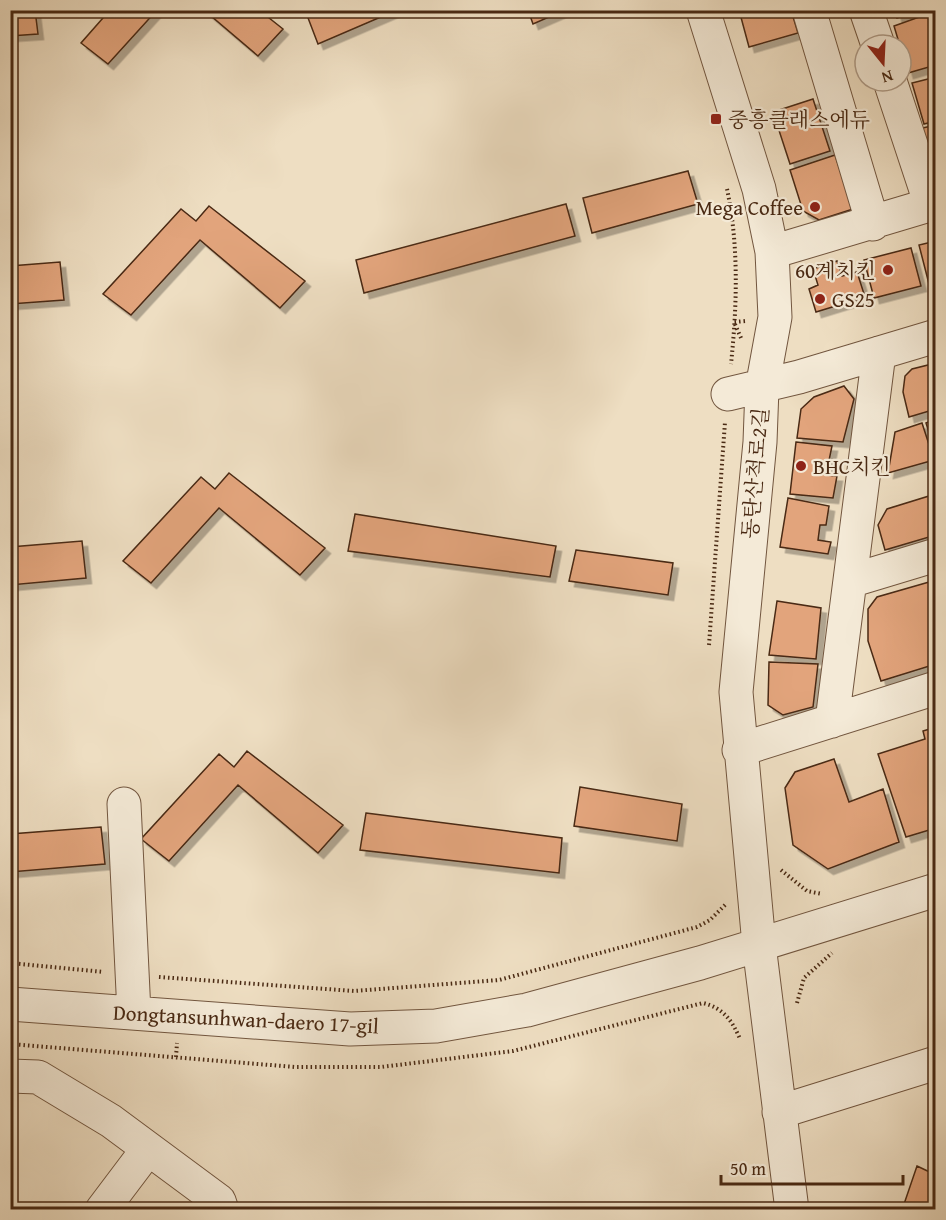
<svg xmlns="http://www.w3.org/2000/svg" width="946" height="1220" viewBox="0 0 946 1220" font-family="'Gentium Book Plus','Noto Serif KR',serif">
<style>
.building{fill:#e2a47c;stroke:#492913;stroke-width:1.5;filter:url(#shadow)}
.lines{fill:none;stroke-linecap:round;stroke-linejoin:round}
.minor-casing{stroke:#72563f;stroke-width:35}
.path{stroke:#492913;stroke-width:4;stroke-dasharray:1.5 3;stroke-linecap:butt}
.minor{stroke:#f4ead7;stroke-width:33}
.poi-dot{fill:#8f2418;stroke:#f4ead7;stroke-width:2}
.labels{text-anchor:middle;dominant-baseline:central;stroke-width:4.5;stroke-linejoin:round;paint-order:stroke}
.poi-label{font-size:21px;fill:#492913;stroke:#f4ead7;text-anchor:start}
.street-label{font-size:21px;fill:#492913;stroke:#f4ead7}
</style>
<defs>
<filter id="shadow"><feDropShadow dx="5.5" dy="5.5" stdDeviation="0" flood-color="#0004"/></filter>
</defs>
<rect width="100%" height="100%" fill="#eedec2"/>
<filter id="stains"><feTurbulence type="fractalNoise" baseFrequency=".00333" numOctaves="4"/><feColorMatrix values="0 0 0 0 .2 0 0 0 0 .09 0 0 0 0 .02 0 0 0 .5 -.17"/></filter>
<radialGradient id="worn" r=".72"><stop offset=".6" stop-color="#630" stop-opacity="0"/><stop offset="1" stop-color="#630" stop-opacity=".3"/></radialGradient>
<path class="building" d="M10 10H35L38 34 10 36Z
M110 10H157L108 64 81 43Z
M204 10H259L283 29 258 56Z
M305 10H397L318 44Z
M528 10H565L533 24Z
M739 10H791L798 33 749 47Z
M895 10H921L897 18Z
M936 11V65L908 73 894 26Z
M936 77V121L924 124 912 83Z
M813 99 830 151 790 164 773 112Z
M936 125V172L918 129Z
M835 155 853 209 819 220 803 211 790 170Z
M688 171 698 204 592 233 583 198Z
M566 204 575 236 364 293 356 260Z
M209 206 305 281 280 308 200 240 131 315 103 294 181 209 196 221Z
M936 241V282L929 284 919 245Z
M911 248 921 286 874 298 864 260Z
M837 261 842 276 857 272 865 297 816 312 809 289 818 285 813 269Z
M60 262 64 300 10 304V266Z
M936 363V409L909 417 903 392 905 376 912 369Z
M844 386 854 399 843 442 797 438 801 409 814 397Z
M936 419V455L926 423Z
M922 423 934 460 888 473 895 432Z
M796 442 832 446 826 475 837 476 833 498 790 494Z
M229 473 325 548 300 575 219 508 151 583 123 561 201 477 215 489Z
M929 496 936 516V535L885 550 878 525 887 509Z
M788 498 829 506 826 525H820L818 540 831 542 828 554 780 547Z
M355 514 556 546 550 577 348 551Z
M82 541 86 578 10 585V547Z
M576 550 673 563 668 595 569 581Z
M936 580V664L881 681 868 641V609L877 597Z
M777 601 821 608 816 659 769 655Z
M769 662 818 664 813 707 783 715 768 705Z
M936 727V828L906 837 878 754 925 739 923 731Z
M247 751 343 825 318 853 238 785 169 861 141 839 219 754 234 767Z
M834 759 849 802 883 789 899 842 828 869 793 845 785 788 795 772Z
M580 787 682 804 677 841 574 826Z
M366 813 562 838 559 873 360 850Z
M101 827 105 864 10 872V834Z
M917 1166 936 1175V1210H902Z"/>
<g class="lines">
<g class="minor-casing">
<path id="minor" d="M703 10 759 189 772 252 775 317 762 388 760 442 736 692 759 945 792 1210
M809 10 873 224
M866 10 878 45
M890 81 931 205
M772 252 936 203
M728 394 799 377 936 336
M850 581 936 555
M832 721 879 353
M739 750 936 688
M124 804 134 1013
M10 1004 350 1029 436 1026 527 1010 700 963 936 890
M10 1076 38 1077 111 1121 219 1201 222 1210
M779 1112 936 1063
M102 1210 148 1149"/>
</g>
<path class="path" d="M727 189C739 245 737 307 731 364
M741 338 734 322 745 321
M709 645 725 422
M781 870 807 891 822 894
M10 963 104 972
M159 977 354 991 499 980 697 927 710 920 726 904
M797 1003 804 978 832 953
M10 1044 295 1067H381L513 1051 703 1003C723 1008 732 1020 740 1039
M176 1057 177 1043"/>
<use href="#minor" class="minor"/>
</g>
<g class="poi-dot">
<rect x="710" y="113" width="12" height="12" rx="3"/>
<circle cx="815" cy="207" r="6"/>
<circle cx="888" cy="270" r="6"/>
<circle cx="820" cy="299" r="6"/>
<circle cx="801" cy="466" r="6"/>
</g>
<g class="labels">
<g class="poi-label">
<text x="728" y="119">중흥클래스에듀</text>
<text x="803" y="207" text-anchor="end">Mega Coffee</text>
<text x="876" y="270" text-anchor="end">60계치킨</text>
<text x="832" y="299">GS25</text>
<text x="813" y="466">BHC치킨</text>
</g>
<g class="street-label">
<text transform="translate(755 473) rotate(-85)">동탄산척로2길</text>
<text transform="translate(246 1019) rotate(3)">Dongtansunhwan-daero 17-gil</text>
</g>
</g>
<rect width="946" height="1220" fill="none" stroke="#eedec2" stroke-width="36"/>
<rect x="12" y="12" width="922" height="1196" fill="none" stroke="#492913" stroke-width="3"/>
<rect x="18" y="18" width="910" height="1184" fill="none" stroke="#492913" stroke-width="1.5"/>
<g transform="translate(883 63) rotate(162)"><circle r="28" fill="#f4ead7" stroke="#b09d89" stroke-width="1.5"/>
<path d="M0-4.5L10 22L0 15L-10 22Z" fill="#8f2418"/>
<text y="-9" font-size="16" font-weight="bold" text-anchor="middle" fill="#492913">N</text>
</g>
<path d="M721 1175v9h182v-9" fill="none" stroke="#492913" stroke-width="3"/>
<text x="730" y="1175" font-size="18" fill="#492913" stroke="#f4ead7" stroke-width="4.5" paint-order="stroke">50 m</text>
<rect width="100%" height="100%" filter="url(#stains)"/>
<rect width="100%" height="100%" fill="url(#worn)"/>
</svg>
